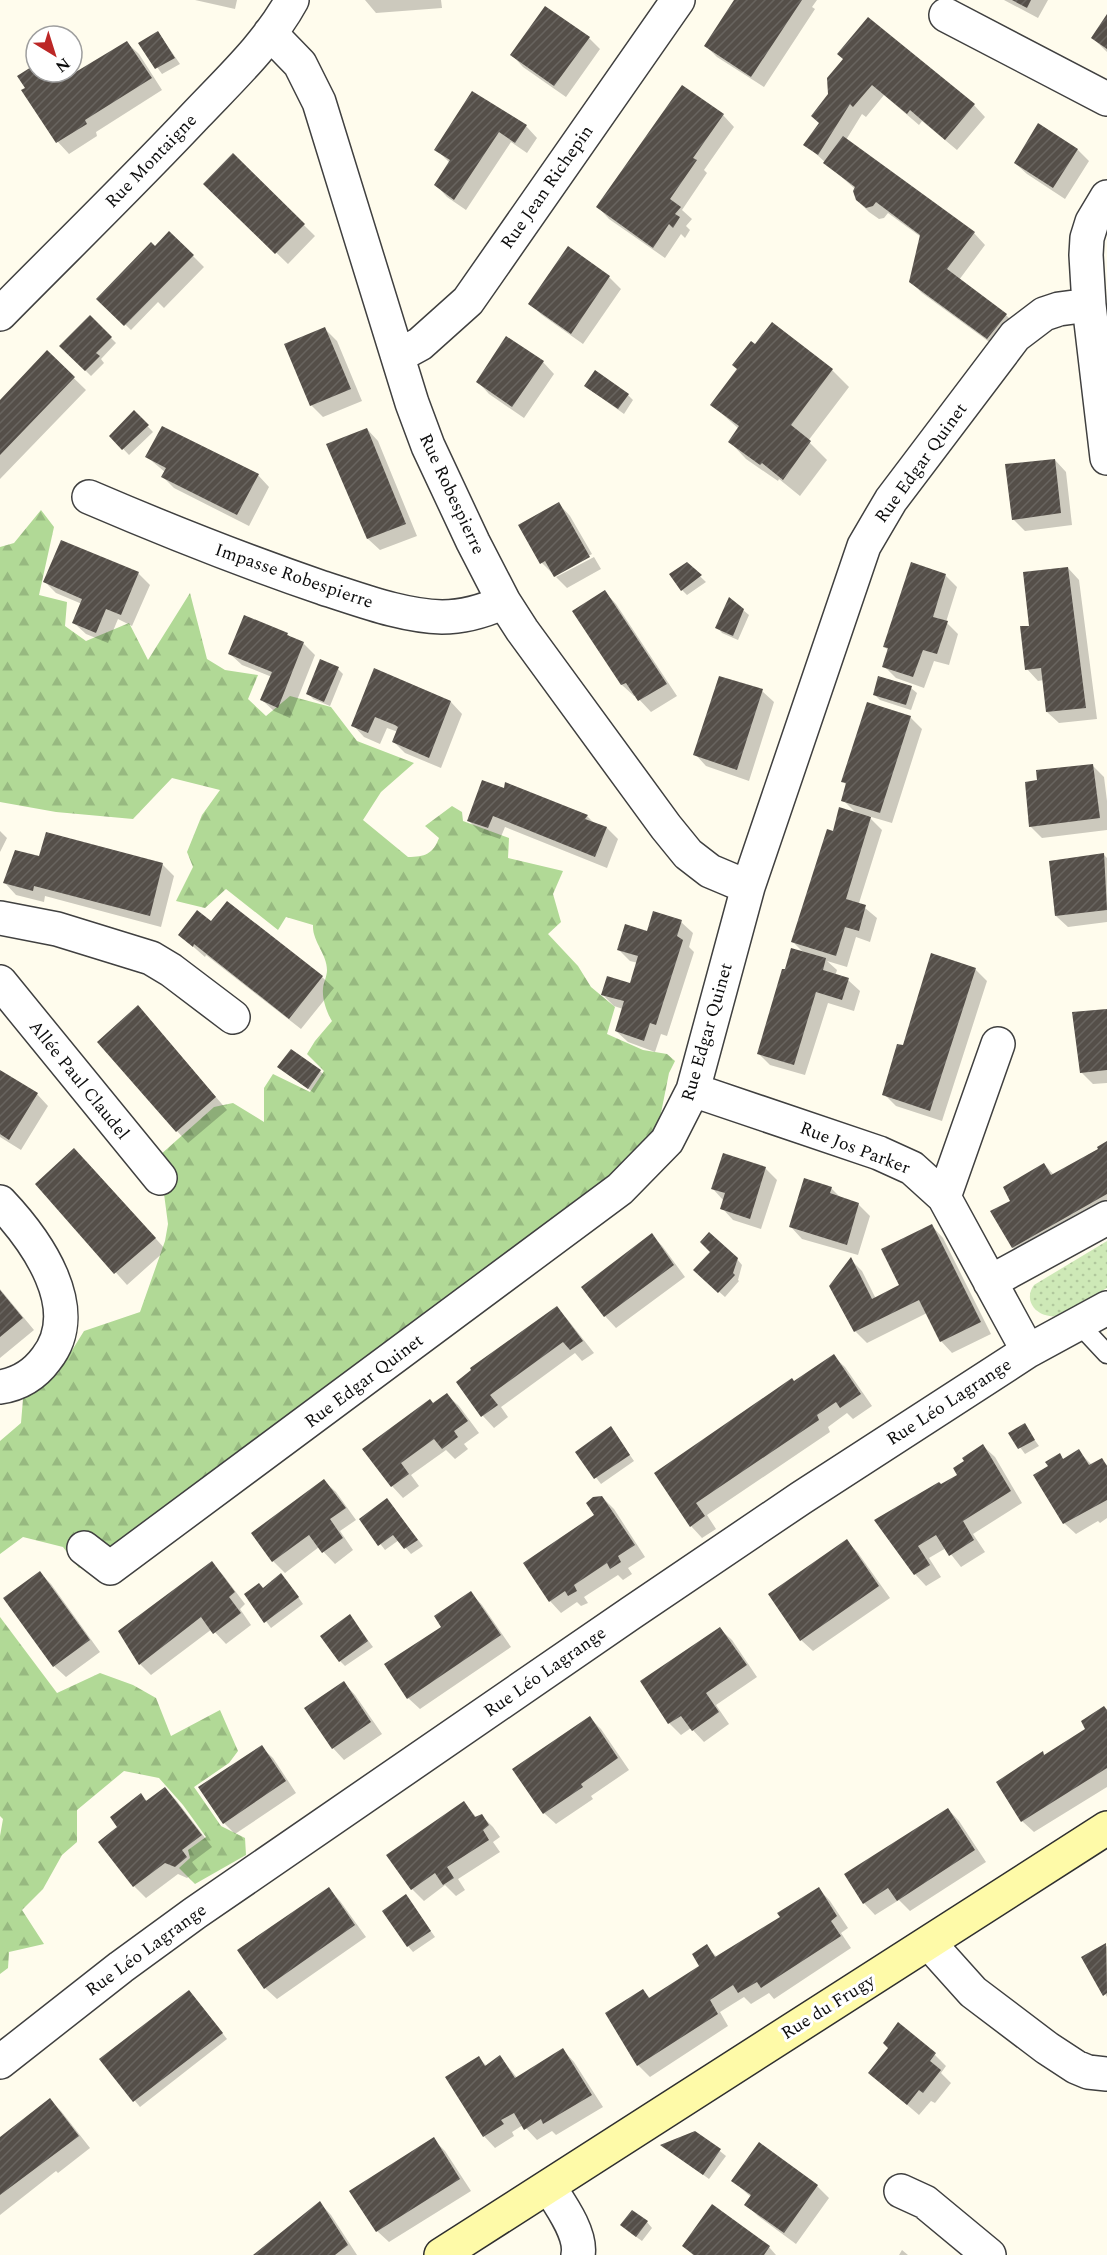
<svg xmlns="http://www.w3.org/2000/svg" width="1107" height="2255" viewBox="0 0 1107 2255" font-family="Spectral,serif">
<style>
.grass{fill:url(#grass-dots)}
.forest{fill:url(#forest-firs)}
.shadow{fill:#0003}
.building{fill:url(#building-hatch)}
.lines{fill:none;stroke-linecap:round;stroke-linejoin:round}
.service-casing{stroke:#404040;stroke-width:21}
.minor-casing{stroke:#404040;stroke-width:36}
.secondary-casing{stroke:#2f2f2f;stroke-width:36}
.service{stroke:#fff;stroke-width:18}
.minor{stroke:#fff;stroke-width:33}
.secondary{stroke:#fefaa8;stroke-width:33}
.labels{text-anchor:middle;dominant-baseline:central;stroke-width:6;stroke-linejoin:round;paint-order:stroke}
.street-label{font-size:18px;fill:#0d0d0d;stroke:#fff}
</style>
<defs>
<pattern id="grass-dots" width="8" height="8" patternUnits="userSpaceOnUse" patternTransform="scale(1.5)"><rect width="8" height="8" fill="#cee9b7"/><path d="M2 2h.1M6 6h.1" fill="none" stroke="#b0c79c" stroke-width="1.8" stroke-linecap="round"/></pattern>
<pattern id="forest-firs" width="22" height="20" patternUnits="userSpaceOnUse" patternTransform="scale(1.5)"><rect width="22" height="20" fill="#b1d996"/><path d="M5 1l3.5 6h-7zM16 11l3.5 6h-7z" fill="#97b980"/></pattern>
<pattern id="building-hatch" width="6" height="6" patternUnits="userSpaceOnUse" patternTransform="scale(1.5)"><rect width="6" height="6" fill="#554f49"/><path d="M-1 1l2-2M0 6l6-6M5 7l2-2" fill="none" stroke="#68645f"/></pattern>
</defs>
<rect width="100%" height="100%" fill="#fffced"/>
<path class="grass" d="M1107 1241V1288L1061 1315C1041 1321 1021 1303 1034 1285Z"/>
<path class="forest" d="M41 510 54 527 39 595 67 602 65 626 86 641 129 623 148 660 190 593 207 659 225 670 258 675 248 699 266 716 290 696 331 707 357 741 414 763 381 792 363 820 408 857C425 857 433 854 439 838L425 826 452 806 462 812 463 821 509 838 508 858 563 871 553 894 561 922 548 934 578 966 591 987 615 1007 607 1034 643 1050 667 1054 675 1061 669 1073 657 1133 617 1178 119 1543 79 1568 63 1547 23 1537 0 1554V1441L21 1423 23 1399 58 1373 84 1331 140 1312 165 1241 168 1224 159 1156 214 1107 233 1103 264 1122V1088L273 1074 310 1092 324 1071 307 1054 315 1041 332 1021C327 1013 322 999 323 989 323 983 327 977 327 970 327 954 312 941 313 925L286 917 278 930 226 889 205 908 176 901 193 867 187 852 202 815 220 790 172 778 133 819 56 812 0 802V547L14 543Z
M0 1617 57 1693 100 1673 133 1685 156 1698 171 1736 220 1710 238 1751 229 1763 194 1787 221 1826 245 1838 246 1855 195 1884 179 1868 190 1858 188 1850 206 1837 183 1805 159 1778 124 1771 77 1810V1842L62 1855 43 1889 22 1910 44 1944 9 1952 8 1968 0 1974V1836L3 1819 0 1816Z"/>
<path class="shadow" d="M195 0H237L235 9Z
M365 0H441L442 8 376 13Z
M735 0H817L812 7 815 9 764 87 717 57 706 46Z
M1004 0H1048L1038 18Z
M1107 16V52L1093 38Z
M158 32 180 64 162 74 140 44Z
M589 38 600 49 566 97 523 67 512 55Z
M127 43 139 54 162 90 96 132 97 136 69 154 58 142 24 90 27 88 36 65V72H59L66 79Z
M844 60 974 105 985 117 957 150 922 121 919 125 884 95 866 117 862 114 846 140 974 233 985 245 959 280 1006 315 1017 326 999 349 922 293 910 281 921 237 888 213 884 218 879 219 869 212 857 200 855 189 805 144 820 123Z
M473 93 526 126 537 138 527 153 511 142 466 210 447 197 436 185 450 163 436 149Z
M723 115 734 127 704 170 707 173 682 210 692 219 686 226 690 230 685 238 681 234 665 258 609 219 598 207Z
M1078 150 1089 161 1065 199 1027 174 1015 163Z
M233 155 315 236 288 264 205 184Z
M155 248 193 256 204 267 164 308 158 302 131 330 99 299Z
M568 248 609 277 621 289 583 344 542 315 530 304Z
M90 317 116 343 101 359 104 363 91 376 61 346Z
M773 324 832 370 849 387 808 441 827 460 800 496 779 479 778 481 746 459 730 442 739 429 712 405Z
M325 329 337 341 362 401 323 417 311 405Z
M47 352 86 390 0 479V402Z
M543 362 554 374 524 418 489 394 478 382Z
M592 391 628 395 633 400 624 414Z
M134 412 153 432 129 455 111 436Z
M367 429 378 441 417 536 380 550 368 539Z
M147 457 258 475 269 487 249 526 174 488 163 477 165 472Z
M1055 460 1066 472 1072 525 1025 531 1013 519Z
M559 504 570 516 592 554 556 574V577L594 557 601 569 567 588 542 563 520 526Z
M687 564 706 582 687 595 682 590Z
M1068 568 1079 580 1097 719 1059 723 1047 712 1044 680 1038 681 1027 669 1031 627Z
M138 573 150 585 132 626 118 619 108 643 86 634 74 623 82 604 56 593 45 582Z
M945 575 957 587 946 622 958 634 949 665 934 661 924 688 896 678 884 666 889 651 885 647Z
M605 592 616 604 677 696 651 712 635 695 634 696 622 685 574 612Z
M743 610 749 615 738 640 722 633 717 627Z
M287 634 292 638 303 643 315 655 290 718 274 711 262 700 272 677 242 665 230 654Z
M338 669 343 674 330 706 313 699 308 693Z
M375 670 451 702 462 714 441 768 405 753 394 742 398 732 387 728 380 744 364 737 353 725Z
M911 688 917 693 911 710 880 700 874 694Z
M762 691 774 702 749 781 706 766 695 754Z
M910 717 922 729 892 823 868 816 882 830 859 903 877 918 870 942 856 937 847 967 827 961 837 970 835 976 848 980 860 991 854 1011 828 1003 805 1075 770 1065 758 1053 786 971 804 953 793 942 834 833 857 814 843 800 847 786 843 781Z
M1092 765 1104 777 1107 801V830L1042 838 1030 826Z
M506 784 587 816 594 823 607 828 618 839 607 868 505 827 500 839 480 832 468 820 505 790Z
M0 831 7 838 0 852Z
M1104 855 1107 858V922L1068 927 1056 916Z
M40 858 162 864 174 876 161 927 45 896 44 902 16 895 5 883Z
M681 922 693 933 689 947 694 952 667 1036 661 1034 655 1052 628 1042 616 1031 623 1009 614 1006 603 995 631 985 638 963 630 961 618 949 648 933Z
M211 923 322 977 334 988 301 1029 206 955 205 957 180 935Z
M975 969 987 981 942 1121 896 1106 884 1094Z
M1107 1010V1083L1093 1084 1081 1072Z
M149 1019 227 1110 188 1143 177 1131Z
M320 1071 325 1076 314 1093 285 1072Z
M0 1072 37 1094 48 1106 21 1150 0 1137Z
M1107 1144V1212L1025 1259 1013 1248 993 1212 1012 1201 1044 1164 1054 1175Z
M86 1161 166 1250 127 1285 37 1184Z
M765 1168 777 1180 761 1229 733 1220 722 1208 724 1201 713 1189Z
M831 1188 842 1199 858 1204 870 1216 858 1255 802 1239 791 1227Z
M932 1226 943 1238 991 1334 952 1353 941 1341 927 1313 867 1343 855 1331 851 1260 862 1271 876 1299 901 1286Z
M652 1235 663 1247 685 1277 616 1328 605 1316 583 1288Z
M737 1259 742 1265 738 1280 739 1281 725 1297 700 1275Z
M0 1289 34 1330 0 1358Z
M557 1308 568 1320 594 1353 582 1361 575 1353 501 1407 508 1417 494 1428 483 1416 458 1382Z
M833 1356 845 1367 872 1406 853 1419 847 1413 828 1427 830 1432 707 1515 716 1529 702 1538 691 1526 656 1473Z
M447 1395 459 1406 479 1433 464 1444 468 1449 455 1459 446 1450 411 1475 419 1486 403 1498 392 1486 364 1450Z
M1024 1425 1039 1446 1025 1454 1010 1433Z
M611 1428 634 1461 601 1484 577 1453Z
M983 1446 995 1457 1022 1503 973 1534 985 1552 961 1567 946 1548 929 1558 941 1577 926 1586 915 1574 876 1521 959 1476Z
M1078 1451 1092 1465 1101 1460 1107 1465V1518L1100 1523 1098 1521 1076 1534 1064 1523 1050 1466 1059 1454 1064 1460Z
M324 1481 336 1492 356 1520 340 1531 353 1550 335 1564 319 1547 285 1573 273 1561Z
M602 1497 614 1509 645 1557 628 1568 632 1574 623 1580 618 1575 584 1597 588 1603 581 1606 577 1602 561 1613 550 1601 525 1563 596 1516Z
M392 1506 423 1546 411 1554 399 1540 385 1550 361 1519Z
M847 1541 858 1553 890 1598 813 1651 801 1640Z
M212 1563 223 1575 245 1604 240 1609 251 1625 226 1644 212 1629 151 1675 140 1664Z
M40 1573 51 1584 100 1652 66 1677 54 1666Z
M287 1581 303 1604 271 1628 246 1594Z
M471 1593 482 1605 511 1647 420 1709 408 1698 443 1628Z
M350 1616 373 1647 345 1666 340 1661Z
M720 1629 732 1640 757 1677 716 1705 729 1724 704 1742 691 1728 681 1735 669 1723 642 1682Z
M344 1683 355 1695 382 1734 344 1760 333 1748Z
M1107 1711V1787L1034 1832 1022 1821 1042 1753 1045 1756 1087 1729Z
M590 1718 601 1729 629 1770 591 1796 593 1799 556 1824 544 1813Z
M261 1747 273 1758 296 1793 235 1834 224 1823Z
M165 1789 176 1800 212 1847 192 1862 198 1870 187 1878 178 1874 146 1898 134 1886 100 1842 119 1827 141 1795 148 1802Z
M464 1803 477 1818 482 1816 493 1827 500 1837 493 1842 500 1852 458 1879 465 1890 456 1896 445 1885 424 1901 412 1889 389 1855Z
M948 1809 959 1821 986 1862 910 1911 899 1900 875 1915 864 1903Z
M329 1889 340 1901 366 1937 277 1999 265 1988Z
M819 1889 830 1901 848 1928 841 1933 851 1948 774 1999 769 1993 751 2004 744 1997 720 2012 728 2026 650 2077 638 2065 643 1991 651 1999 701 1967 706 1946 717 1957 782 1917Z
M406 1896 435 1937 413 1952 408 1946Z
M1107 1946V1997L1083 1958Z
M194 1997 227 2039 140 2107 101 2060Z
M563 2050 574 2062 603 2107 556 2135 552 2131 537 2140 523 2125 512 2132 514 2136 495 2148 484 2136 478 2058 487 2066 500 2057 518 2079Z
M935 2055 946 2066 941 2073 951 2083 935 2103 931 2101 919 2115 870 2073Z
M50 2100 61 2111 90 2148 58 2173 56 2171 0 2215V2138Z
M696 2132 726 2156 709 2179 663 2146Z
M433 2139 445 2151 471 2191 389 2242 377 2231Z
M733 2181 817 2186 829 2198 796 2244 758 2216 746 2204 751 2197Z
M320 2203 331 2215 357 2255H255Z
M647 2222 652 2228 642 2241 628 2231Z
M684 2246 769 2247 776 2255H693Z
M902 2250 908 2255H899Z"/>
<path class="building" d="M734 0H802L751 77 704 46Z
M1012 0H1031L1027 8Z
M545 6 590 37 554 86 510 55Z
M1107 14V49L1091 38Z
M868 17 975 104 945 140 910 110 907 114 872 85 853 107 850 104 818 155 803 145 819 123 811 116 828 94 827 78 843 59 837 54Z
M158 31 175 58 155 69 138 43Z
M127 41 152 78 85 120 87 124 56 143 21 90 25 88 17 76 36 64V72H60L64 79Z
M682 85 724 114 693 158 697 160 670 199 681 207 675 214 680 217 673 228 669 224 653 248 596 207Z
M472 91 527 125 515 143 499 132 454 200 434 185 450 160 434 150Z
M1038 123 1078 149 1053 188 1014 163Z
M843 136 975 232 947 269 1007 314 987 339 909 282 920 235 876 202 873 206 866 208 856 200 853 191 855 187 823 163Z
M233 153 305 224 275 254 203 184Z
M169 231 194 255 124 326 96 299 151 242 155 246Z
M568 246 610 276 571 334 528 304Z
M90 315 112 337 96 353 100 356 85 371 59 346Z
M772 322 833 369 791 425 811 441 783 480 762 463 760 465 728 442 739 426 710 405 737 369 732 365 751 341 755 344Z
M325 327 351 389 310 406 284 344Z
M506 336 544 361 512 407 476 382Z
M47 350 75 377 0 455V400Z
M595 370 629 394 618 409 584 386Z
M134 410 149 425 122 450 109 436Z
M162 426 259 474 237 515 161 477 166 468 145 457Z
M367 428 406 524 367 539 326 444Z
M1055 459 1061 513 1012 520 1005 464Z
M559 502 590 557 554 577 545 561 540 564 518 525Z
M61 540 139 572 121 615 106 609 96 633 72 623 82 599 43 582Z
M687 562 702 575 681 591 669 574Z
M911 562 946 574 933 617 948 621 937 654 923 650 913 677 882 667 888 648 883 647Z
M1068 567 1086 708 1046 712 1041 668 1025 670 1020 626H1029L1023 572Z
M605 590 667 684 638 701 626 683 621 685 572 611Z
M729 597 744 609 733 636 715 628Z
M244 615 288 633 287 635 304 642 278 708 260 700 272 672 228 654Z
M320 659 339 667 324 702 306 694Z
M374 668 451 701 429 758 392 742 398 727 395 725 375 717 368 733 351 726Z
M719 676 763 689 737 770 693 755Z
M878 676 912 686 906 705 873 695Z
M867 702 911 716 880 813 841 801 846 783 841 782Z
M1093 764 1100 818 1029 827 1025 782 1037 780 1036 770Z
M482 780 504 788 505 782 588 815 585 819 607 827 595 857 493 816 488 828 467 821Z
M839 807 871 817 846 899 866 905 859 931 845 927 836 956 791 942 827 829 833 831Z
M46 832 163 863 150 916 34 886 33 891 3 883 15 850 39 856Z
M1104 853 1107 910 1055 916 1049 861Z
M227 901 323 976 289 1019 194 944 193 947 178 935 197 910 211 921Z
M653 911 682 920 677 936 683 940 656 1025 650 1023 644 1041 615 1031 624 1001 601 995 607 976 630 983 638 956 617 950 625 924 647 931Z
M791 948 826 958 823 970 849 978 842 1000 816 992 794 1065 757 1054 782 969H785Z
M931 953 976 968 930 1111 882 1095 897 1044 903 1045Z
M138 1005 216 1097 176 1132 97 1042Z
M1107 1009V1070L1080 1073 1072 1012Z
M291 1049 321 1070 308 1089 277 1067Z
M0 1070 38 1093 9 1140 0 1134Z
M1107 1141V1194L1012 1248 990 1211 1010 1201 1003 1187 1044 1163 1051 1175 1098 1149 1097 1147Z
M74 1148 156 1238 114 1274 35 1184Z
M723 1153 766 1167 750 1219 720 1209 725 1193 711 1189Z
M804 1178 832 1187 830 1193 859 1203 847 1245 789 1227Z
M932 1224 981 1322 940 1342 919 1300 854 1332 829 1286 851 1257 872 1299 899 1285 881 1249Z
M709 1232 738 1258 733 1273 735 1275 718 1293 693 1270 710 1252 700 1242Z
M652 1233 674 1265 604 1317 581 1287Z
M0 1290 23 1318 0 1337Z
M557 1306 583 1341 570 1350 563 1342 490 1395 498 1405 481 1417 456 1382 471 1370 470 1368Z
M834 1354 861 1394 840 1408 836 1402 817 1415 819 1420 696 1503 705 1516 690 1527 654 1473 792 1378 794 1381Z
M447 1393 468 1421 454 1431 458 1437 442 1449 434 1439 401 1463 409 1474 391 1487 362 1449 430 1399 433 1403Z
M1025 1423 1035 1440 1018 1449 1008 1433Z
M611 1426 630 1455 594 1479 575 1452Z
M983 1444 1011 1491 963 1521 974 1540 949 1556 936 1535 918 1546 930 1565 914 1575 874 1520 939 1482 941 1484 957 1475 953 1468 964 1461 962 1458Z
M1079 1449 1089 1465 1102 1458 1107 1466V1500L1063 1524 1033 1475 1048 1466 1045 1462 1060 1453 1063 1459Z
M324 1479 346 1508 330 1519 343 1538 322 1553 309 1535 272 1562 251 1533Z
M602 1496 635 1545 618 1556 621 1562 610 1569 607 1563 574 1585 577 1591 568 1596 565 1591 549 1602 523 1563 594 1515 586 1503 593 1497Z
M387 1498 418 1540 404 1549 393 1535 378 1546 359 1519Z
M847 1539 879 1586 800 1641 768 1594Z
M212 1561 235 1592 229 1597 241 1613 213 1634 201 1617 139 1665 118 1631Z
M40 1571 90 1640 53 1667 3 1598Z
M281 1573 299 1597 264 1623 244 1594 259 1583 263 1588Z
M471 1591 501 1635 407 1699 384 1664 441 1627 434 1616Z
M350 1614 368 1641 339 1662 320 1636Z
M720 1627 747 1665 706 1693 719 1712 692 1731 681 1716 668 1724 640 1681Z
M344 1681 371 1722 332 1749 304 1708Z
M1104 1706 1107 1710V1768L1021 1822 996 1782 1043 1751 1044 1755 1085 1729 1081 1721Z
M590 1716 618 1758 581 1784 583 1787 543 1814 512 1769Z
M262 1745 286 1781 223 1824 198 1787Z
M165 1787 202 1835 182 1850 187 1857 175 1867 165 1863 133 1887 98 1842 117 1827 110 1817 141 1793 146 1801Z
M464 1801 475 1817 482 1814 489 1825 483 1830 489 1840 447 1867 454 1878 443 1885 435 1873 411 1890 386 1855Z
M948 1808 975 1850 897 1901 888 1888 863 1904 844 1874Z
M329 1887 355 1925 264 1989 237 1950Z
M819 1887 837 1916 831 1921 841 1936 761 1988 757 1982 738 1993 733 1985 710 2000 718 2014 637 2066 605 2013 643 1989 649 1998 699 1966 692 1954 707 1944 715 1957 780 1917 777 1913Z
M406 1894 431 1931 407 1947 382 1911Z
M1106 1943 1107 1993 1103 1996 1081 1957Z
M189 1990 223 2033 133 2102 99 2059Z
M898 2022 936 2053 930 2061 941 2070 923 2093 919 2090 907 2105 868 2073 888 2048 883 2043Z
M563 2048 592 2095 543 2124 541 2119 524 2130 514 2113 501 2120 504 2124 483 2137 445 2077 479 2056 485 2066 500 2055 515 2078Z
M50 2098 79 2136 0 2195V2137Z
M695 2131 721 2149 703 2175 660 2145Z
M434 2137 460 2179 376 2232 349 2191Z
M759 2142 818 2185 784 2233 744 2205 751 2195 731 2181Z
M320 2201 348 2245 335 2255H253Z
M712 2204 770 2246 764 2255H694L682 2246Z
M632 2210 648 2221 636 2237 620 2225Z"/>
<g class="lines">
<g class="service-casing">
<path id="service" d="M1079 1324 1107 1354"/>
</g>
<g class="minor-casing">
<path id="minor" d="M946 15 1107 99
M270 33 300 64 319 102 412 403 428 446 473 542 504 602 522 630 666 827 688 854 710 871 748 887
M1107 197 1092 222 1087 238 1086 255 1089 305 1107 458
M0 314C65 248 132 183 196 115 230 79 268 44 292 0
M398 356 420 344 468 301 678 0
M89 497C166 530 244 561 323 588 361 600 402 616 442 617 464 617 484 611 504 602
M0 918 57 929 151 958 171 970 233 1017
M0 982 160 1178
M693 1090 879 1153 912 1168 944 1197 1028 1351
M944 1197 998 1044
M0 1202C36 1240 86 1309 46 1359 35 1374 19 1384 0 1387
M990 1282 1107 1218
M84 1548 110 1568 620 1189 667 1141 693 1090 748 887 864 546 891 500 1015 336 1044 314 1059 309 1089 305
M929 1943 973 1992 1047 2048 1076 2067 1088 2072 1107 2074
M0 2062 121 1967 195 1913 631 1613 801 1498 1028 1351 1107 1308
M549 2187C560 2204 582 2234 578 2255
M901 2191 925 2202 989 2255"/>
</g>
<g class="secondary-casing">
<path id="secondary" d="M441 2255 1107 1828"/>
</g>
<use href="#service" class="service"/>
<use href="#minor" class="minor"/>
<use href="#secondary" class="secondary"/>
</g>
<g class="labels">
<g class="street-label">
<text transform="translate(151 161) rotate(-46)">Rue Montaigne</text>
<text transform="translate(547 187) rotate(-55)">Rue Jean Richepin</text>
<text transform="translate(921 463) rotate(-54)">Rue Edgar Quinet</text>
<text transform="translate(452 494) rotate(65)">Rue Robespierre</text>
<text transform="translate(294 576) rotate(19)">Impasse Robespierre</text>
<text transform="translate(707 1032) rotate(-74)">Rue Edgar Quinet</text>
<text transform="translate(79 1080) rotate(51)">Allée Paul Claudel</text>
<text transform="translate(855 1148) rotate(21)">Rue Jos Parker</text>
<text transform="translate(364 1381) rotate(-37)">Rue Edgar Quinet</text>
<text transform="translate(949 1402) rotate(-33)">Rue Léo Lagrange</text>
<text transform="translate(545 1672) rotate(-35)">Rue Léo Lagrange</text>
<text transform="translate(146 1950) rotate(-36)">Rue Léo Lagrange</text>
<text transform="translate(828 2007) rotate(-32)">Rue du Frugy</text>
</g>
</g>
<g transform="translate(54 54) rotate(142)"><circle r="28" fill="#ffffff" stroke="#9e9e9e" stroke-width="1.5"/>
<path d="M0-4.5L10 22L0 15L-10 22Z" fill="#bc2726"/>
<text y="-9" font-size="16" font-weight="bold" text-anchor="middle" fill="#0d0d0d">N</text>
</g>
</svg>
